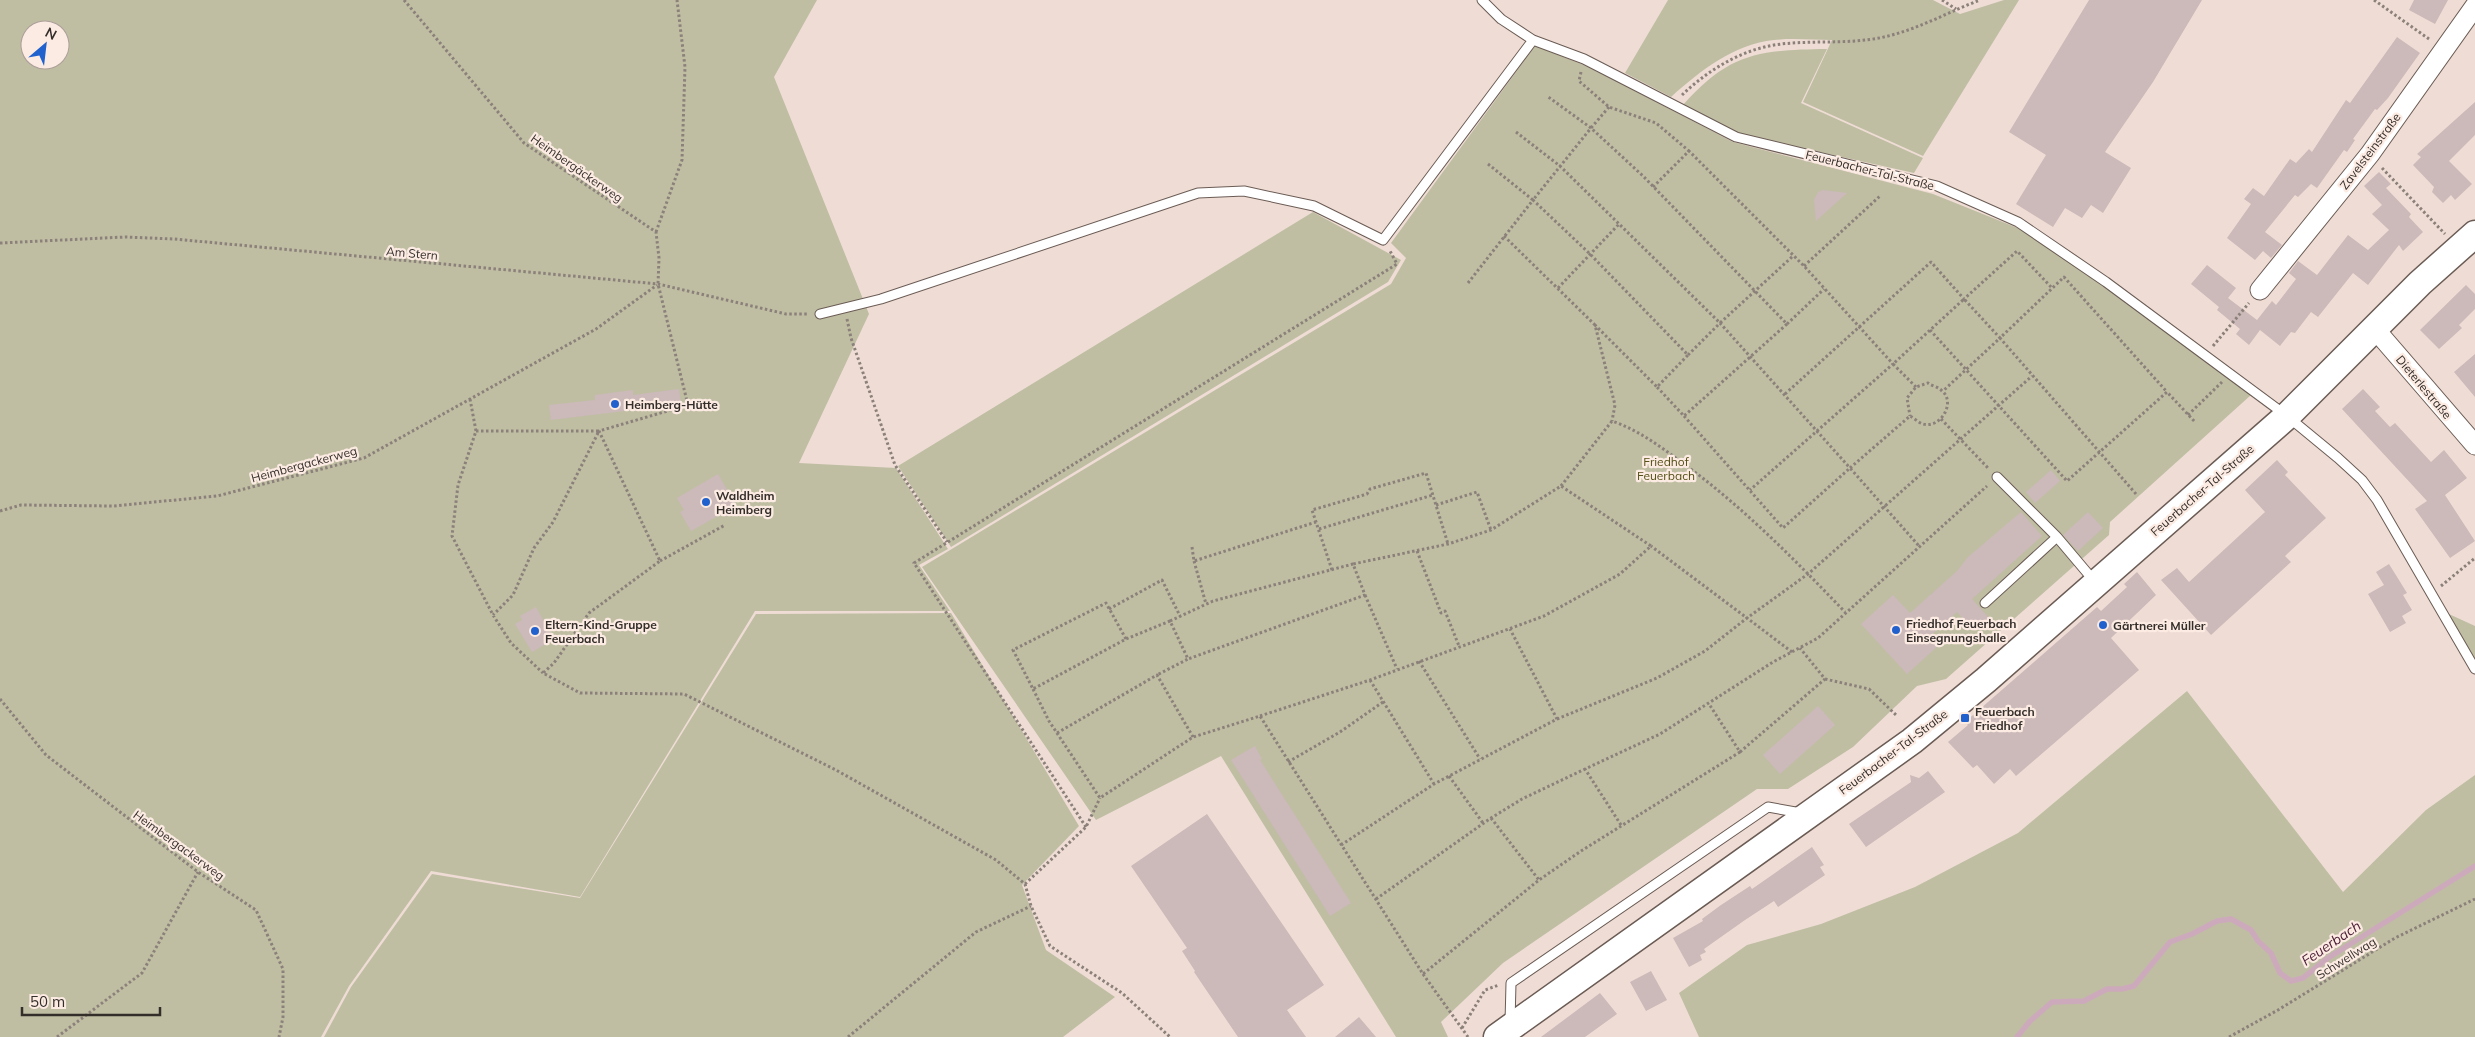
<svg xmlns="http://www.w3.org/2000/svg" width="2475" height="1037" viewBox="0 0 2475 1037" font-family="Mulish,sans-serif">
<style>
.green{fill:#bfbea3;fill-rule:evenodd}
.lines{fill:none;stroke-linecap:round;stroke-linejoin:round}
.stream{stroke:#cdaabb;stroke-width:5.5}
.building{fill:#ccb9b9}
.service-casing{stroke:#6a5b54;stroke-width:11}
.minor-casing{stroke:#6a5b54;stroke-width:21}
.secondary-casing{stroke:#6a5b54;stroke-width:29}
.path{stroke:#8b807a;stroke-width:3;stroke-dasharray:2.5 2.5;stroke-linecap:butt}
.service{stroke:#fff;stroke-width:9}
.minor{stroke:#fff;stroke-width:19}
.secondary{stroke:#fff;stroke-width:26}
.poi-dot{fill:#2061cd;stroke:#fcebe2;stroke-width:2}
.labels{text-anchor:middle;dominant-baseline:central;stroke-width:4.5;stroke-linejoin:round;paint-order:stroke}
.street-label{font-size:12px;fill:#342e2b;stroke:#fcebe2}
.poi-label{font-size:12px;font-weight:bold;fill:#342e2b;stroke:#fcebe2;text-anchor:start}
.park-label{font-size:12px;fill:#545016;stroke:#fcebe2}
.water-label{font-size:14px;font-style:italic;fill:#4a1c36;stroke:#fcebe2}
</style>
<rect width="100%" height="100%" fill="#efddd5"/>
<path class="green" d="M0 0H817L774 77 869 314 799 463 896 468 948 549 919 565 950 611H755L580 897 431 871 349 986 321 1037H0ZM30 30H60V60H30Z
M1668 0H1933L1960 14 2004 0H2019L1923 156 1803 102 1832 40C1813 40 1793 38 1774 40 1734 44 1700 71 1671 97L1625 73Z
M1535 46 1589 67 1733 142 1933 194 2040 237 2251 395 2110 522 2109 535 1946 679 1917 686 1853 747 1788 789H1757L1503 963 1441 1022 1448 1037H1396L1221 756 1096 820 922 567 1391 284 1406 258 1391 243Z
M1827 49 1801 103 1923 158 1914 173 1738 134 1683 105C1730 52 1760 50 1827 49Z
M1313 212 1401 260 1388 282 951 547 898 466Z
M2438 609 2475 626V666Z
M951 613 1079 826 1022 885 1046 950 1115 997 1063 1037H324L351 987 432 874 580 898 756 614Z
M2187 691 2343 892 2426 810 2475 775V1037H1699L1679 993 1747 945 1821 924 1915 887 2018 833Z"/>
<g class="lines">
<path class="stream" d="M2017 1037 2030 1021 2052 1002 2084 1001 2107 989H2122L2134 986 2170 942 2192 934 2217 921 2231 919 2251 930 2258 941 2271 953 2280 973 2291 981 2303 978 2328 958 2475 866"/>
</g>
<path class="building" d="M2089 0H2202L2153 82 2105 152 2131 168 2103 213 2091 205 2082 218 2065 208 2053 227 2016 204 2046 155 2009 132Z
M2414 0H2448L2435 24 2409 10Z
M2397 37 2420 53 2388 98 2377 110 2375 109 2353 139 2355 140 2347 152 2344 150 2317 188 2311 184 2298 197 2295 195 2265 232 2282 245 2271 258 2263 251 2255 260 2227 238 2251 204 2244 199 2253 188 2264 196 2290 159 2296 163 2309 149 2312 152 2346 100 2350 103Z
M2475 102V135L2449 161 2472 184 2455 200 2451 195 2443 203 2432 192 2434 187 2413 165 2421 157 2417 154Z
M2379 172 2391 184 2386 188 2411 214 2409 217 2423 232 2403 251 2399 245 2368 285 2353 273 2318 317 2311 312 2295 333 2291 332 2280 346 2260 330 2249 345 2236 334 2240 329 2217 310 2219 307 2191 284 2207 265 2236 288 2228 298 2257 320 2272 301 2276 305 2296 279 2289 273 2298 261 2317 275 2348 235 2368 250 2389 230 2372 214 2382 205 2364 186Z
M1823 190 1847 193 1816 221 1814 200 1818 192Z
M2466 285 2475 294V309L2459 325 2462 328 2439 349 2420 330Z
M2475 354V397L2454 372Z
M679 389 681 404 551 420 549 405 595 400V395L633 390V395Z
M2363 389 2380 407 2375 411 2390 427 2395 423 2431 462 2444 450 2467 478 2445 495 2475 541 2450 558 2415 509 2427 501 2342 409Z
M2277 460 2288 472 2285 475 2326 518 2285 556 2291 562 2211 635 2161 580 2177 568 2189 582 2265 512 2245 490Z
M2051 470 2060 481 2035 503 2026 492Z
M718 474 738 509 725 517 723 513 691 531 680 512 684 510 677 498Z
M2021 512 2042 536 1972 599 1989 618 1975 631 1957 612 1930 636 1939 645 1907 674 1861 624 1893 595 1910 613 1957 571 1968 557Z
M2088 512 2103 528 2078 551 2063 535Z
M2389 564 2407 593 2403 595 2412 610 2402 616 2406 623 2390 632 2368 594 2384 585 2376 572Z
M2137 572 2156 595 2111 638 2139 670 2016 776 2010 769 1994 784 1977 765 1973 768 1948 742 1968 725 1965 722 2097 607 2101 611 2127 587 2124 584Z
M536 607 554 639 532 652 515 624 522 620 520 616Z
M1818 706 1835 725 1780 774 1763 755Z
M1255 746 1262 759 1260 760 1351 903 1330 916 1231 760Z
M1928 771 1945 792 1866 847 1849 824 1911 782 1910 775 1919 778Z
M1207 814 1324 985 1287 1010 1306 1037H1238L1194 972 1195 971 1182 951 1187 948 1131 866Z
M1812 847 1824 865 1820 867 1825 875 1778 907 1774 901 1745 920 1704 949 1706 952 1700 955 1702 960 1689 967 1673 938 1703 921 1702 919 1721 905 1750 886 1752 889Z
M1651 971 1667 1000 1646 1011 1630 982Z
M1600 993 1617 1014 1585 1037H1541Z
M1359 1017 1376 1037H1335Z"/>
<g class="lines">
<g class="service-casing">
<path id="service" d="M1482 0 1501 19 1533 40 1584 59 1736 137 1937 186 2018 222 2106 282 2287 416 2338 458 2362 480 2377 500 2475 669
M820 314 881 299 1198 193 1244 191 1314 206 1383 240 1533 40
M1997 477 2057 537
M1985 603 2057 537 2095 582
M1510 1023 1511 983 1768 807 1801 813"/>
</g>
<g class="minor-casing">
<path id="minor" d="M2260 290 2370 154 2475 6
M2374 328 2475 445"/>
</g>
<g class="secondary-casing">
<path id="secondary" d="M1497 1037 1912 741 1986 680 2287 416 2420 283 2475 234"/>
</g>
<path class="path" d="M404 0 524 143 656 232 659 258 658 284 688 405 599 431 660 561 589 613 554 663 543 673 580 693 684 694 836 770 996 860 1025 884 1031 906 1050 946 1122 993 1170 1037
M1942 0 1956 9
M2374 0 2429 39
M1581 72 1579 81 1609 107 1656 123 1689 151
M1682 95C1707 71 1739 51 1774 45 1813 39 1853 46 1892 35 1922 27 1951 11 1980 0
M1609 107 1591 128 1643 176 1787 324 1684 416 1657 387
M1516 132 1560 166 1720 323 1793 256
M1488 164 1533 200 1591 128 1547 96
M2382 168 2445 234
M1653 187 1689 151 1804 266 1893 364 1750 490
M656 232 682 160 685 67 677 0
M1504 236 1595 325 1615 405 1612 421
M0 243 125 237 174 239 658 284 786 314H807
M1804 266 1880 196
M1468 283 1533 200 1590 254 1688 355 1657 387 1595 325
M1558 288 1620 223
M847 319 851 338 895 465 947 542
M1787 324 1824 289
M1930 330 2067 481 2167 392 2195 422
M2213 346 2249 303
M1688 355 1720 323 1850 468 1910 416C1914 418 1919 423 1923 424 1941 429 1956 402 1942 391 1939 387 1932 386 1928 383L1916 387 1907 398 1910 416
M1916 387 1893 364 1964 299 2000 338 1943 391
M1785 394 1931 262 1964 299 2017 251 2052 288
M470 399 476 431 458 485 452 536 493 615 511 643 543 673
M2188 415 2222 382
M1684 416 1783 528 1850 468 1919 546
M1941 419 1989 469
M476 431H599L553 522 534 548 513 595 493 615
M1561 486 1612 421C1638 430 1658 445 1680 461 1741 505 1793 558 1845 612
M2136 494 2000 338 2064 277 2167 392
M1436 505 1477 492 1491 530
M0 511 21 505 113 506 217 496 364 458 596 329 657 285
M1319 529 1433 495
M1192 547 1194 561 1316 522
M1417 551 1441 613 1445 611 1459 646
M660 561 725 525
M1194 561 1206 604
M1332 570 1312 510 1367 494 1370 489 1426 473 1448 544
M2441 586 2475 558
M1365 595 1397 669
M1109 609 1162 580 1180 616
M1170 621 1213 601 1353 564 1365 595 1188 659
M1126 639 1106 603 1013 650 1033 689 1126 639 1170 621 1188 659 1157 675
M1792 652 1747 618 1808 574 2032 376
M1419 661 1480 759
M1825 679 1869 689 1896 715
M1370 680 1434 784
M1033 689 1049 721 1100 798 1193 737 1260 716 1423 974 1539 880 1581 851 1740 752 1709 704
M0 699 46 755 198 872 256 910 283 969V1017L279 1037
M1260 716 1370 680 1544 616 1620 574 1651 546 1561 486 1491 530 1448 544 1353 564
M1557 719 1657 678 1705 651 1747 618 1651 546
M1057 733 1157 675 1193 737
M1740 752 1825 679 1800 648
M1288 762 1340 732 1383 702
M1449 776 1483 823
M1491 818 1539 880
M1621 825 1585 769 1660 734 1773 662 1818 638 1987 486
M1086 827 914 563 1397 264 1390 251
M1341 845 1434 784 1557 719 1510 629
M1025 884 1086 827 1100 798
M1376 899 1491 818 1522 799 1585 769
M1423 974 1468 1037
M1462 1028 1485 990 1499 985
M57 1037 142 973 198 872
M848 1037 976 932 1031 906
M2229 1037 2278 1010 2395 938 2475 899"/>
<use href="#service" class="service"/>
<use href="#minor" class="minor"/>
<use href="#secondary" class="secondary"/>
</g>
<g class="poi-dot">
<circle cx="615" cy="404" r="5"/>
<circle cx="706" cy="502" r="5"/>
<circle cx="2103" cy="625" r="5"/>
<circle cx="1896" cy="630" r="5"/>
<circle cx="535" cy="631" r="5"/>
<rect x="1960" y="713" width="10" height="10" rx="2.5"/>
</g>
<g class="labels">
<g class="street-label">
<text transform="translate(2370 151) rotate(-53)">Zavelsteinstraße</text>
<text transform="translate(577 168) rotate(35)">Heimbergäckerweg</text>
<text transform="translate(1870 170) rotate(14)">Feuerbacher-Tal-Straße</text>
<text transform="translate(412 253) rotate(5)">Am Stern</text>
<text transform="translate(2424 387) rotate(50)">Dieterlestraße</text>
<text transform="translate(304 464) rotate(-15)">Heimbergackerweg</text>
<text transform="translate(2202 490) rotate(-41)">Feuerbacher-Tal-Straße</text>
<text transform="translate(1893 752) rotate(-37)">Feuerbacher-Tal-Straße</text>
<text transform="translate(179 845) rotate(36)">Heimbergackerweg</text>
<text transform="translate(2346 958) rotate(-32)">Schwellwag</text>
</g>
<g class="poi-label">
<text x="625" y="404">Heimberg-Hütte</text>
<text x="716" y="495">Waldheim<tspan x="716" dy="14">Heimberg</tspan></text>
<text x="1906" y="623">Friedhof Feuerbach<tspan x="1906" dy="14">Einsegnungshalle</tspan></text>
<text x="545" y="624">Eltern-Kind-Gruppe<tspan x="545" dy="14">Feuerbach</tspan></text>
<text x="2113" y="625">Gärtnerei Müller</text>
<text x="1975" y="711">Feuerbach<tspan x="1975" dy="14">Friedhof</tspan></text>
</g>
<g class="park-label">
<text x="1666" y="461">Friedhof<tspan x="1666" dy="14">Feuerbach</tspan></text>
</g>
<g class="water-label">
<text transform="translate(2331 943) rotate(-34)">Feuerbach</text>
</g>
</g>
<g transform="translate(45 45) rotate(28)"><circle r="24" fill="#fcebe2" stroke="#ac9f99"/>
<path d="M0-4L9 19L0 12L-9 19Z" fill="#2061cd"/>
<text y="-8" font-size="14" font-weight="bold" text-anchor="middle" fill="#342e2b">N</text>
</g>
<path d="M22 1007v8h138v-8" fill="none" stroke="#342e2b" stroke-width="2.5"/>
<text x="30" y="1007" font-size="15" fill="#342e2b" stroke="#fcebe2" stroke-width="4" paint-order="stroke">50 m</text>
</svg>
